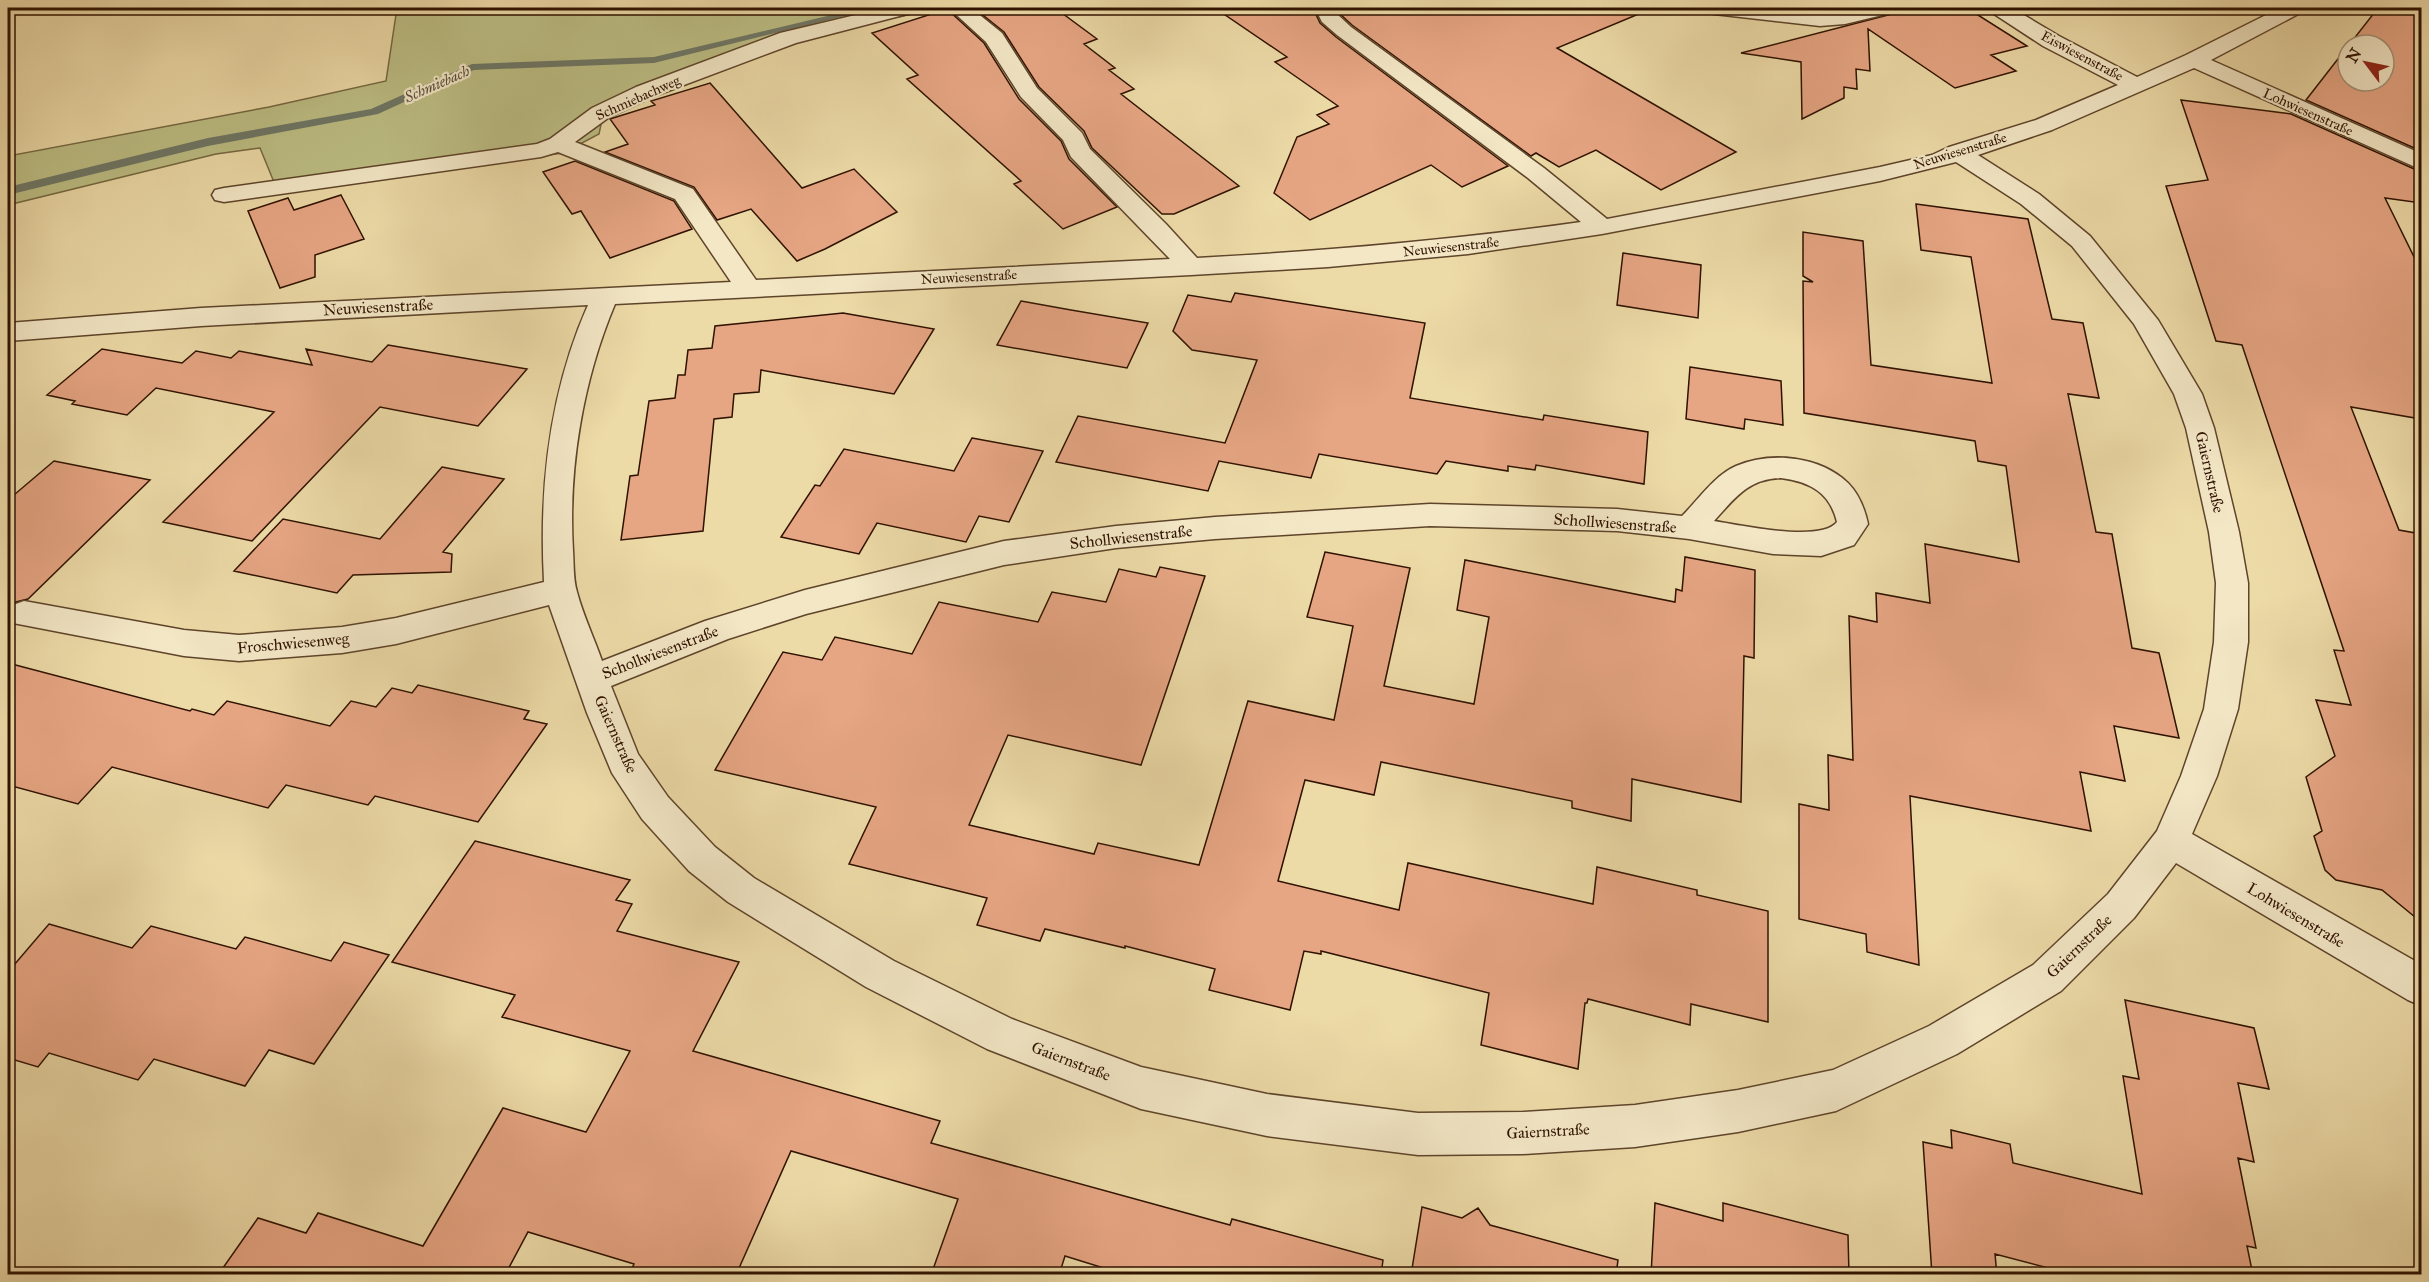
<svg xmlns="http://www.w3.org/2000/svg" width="2429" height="1282" viewBox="0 0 2429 1282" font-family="'IM FELL Great Primer',serif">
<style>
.green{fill:#bcbe84;stroke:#766842;stroke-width:1.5}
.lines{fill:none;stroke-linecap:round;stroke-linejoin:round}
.stream{fill:#6f7766;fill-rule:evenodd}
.building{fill:#e6a583;stroke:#2f1200;stroke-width:1.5}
.minor-casing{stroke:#5e442a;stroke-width:3}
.minor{fill:#f3e7c6;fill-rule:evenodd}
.labels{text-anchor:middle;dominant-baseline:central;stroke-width:4.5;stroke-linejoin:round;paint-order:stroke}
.far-street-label{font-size:14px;fill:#2f1200;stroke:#f3e7c6}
.far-water-label{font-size:15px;font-style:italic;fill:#544d3c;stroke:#f3e7c6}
.street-label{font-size:16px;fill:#2f1200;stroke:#f3e7c6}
</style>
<rect width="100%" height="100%" fill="#ecdaa7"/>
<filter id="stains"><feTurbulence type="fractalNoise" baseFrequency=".00333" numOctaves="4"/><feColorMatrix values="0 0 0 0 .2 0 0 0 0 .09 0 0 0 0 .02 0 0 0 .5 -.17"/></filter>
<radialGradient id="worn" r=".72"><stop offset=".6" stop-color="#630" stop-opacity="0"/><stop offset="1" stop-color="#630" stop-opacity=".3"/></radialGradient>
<path class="green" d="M397 8H940L819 34 603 115 599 134 563 153 278 192 260 148 216 154 8 205V156L269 107 386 81Z"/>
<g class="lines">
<path class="stream" d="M861 8H877L654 63 474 70 378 114 208 146 8 195V187L208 138 371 109 472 64 654 57Z"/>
</g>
<path class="building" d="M974 8H1055L1097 39 1084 44 1115 68 1109 70 1134 89 1121 94 1239 186 1174 214H1162L1092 148 1084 131 1039 87 1004 32Z
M1215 8H1313L1320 23 1336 37 1508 166 1462 187 1431 165 1310 220 1274 193 1297 137 1329 124 1317 115 1338 106 1275 62 1287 57Z
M1337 8H1653L1557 48 1736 152 1661 190 1596 150 1559 167 1536 153 1531 156 1352 25 1340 14Z
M1915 8H1967L2027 46 1991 55 2016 71 1955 88 1868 29 1870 71 1856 69 1857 89 1844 87V98L1802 119 1801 62 1741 53Z
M2378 8H2421V151L2306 100 2348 46V81H2384V45H2349Z
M947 9 984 43 1019 99 1061 141 1069 159 1117 207 1063 229 1014 184 1021 181 907 79 918 75 872 33Z
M710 83 802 188 854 169 897 212 825 249 797 261 751 209 717 220 694 187 605 152 628 144 610 119 655 105 651 101Z
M2181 100 2291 114 2421 172V203L2385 198 2421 271V419L2351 407 2399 530 2421 534V922L2382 890 2336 880 2325 870 2314 836 2322 831 2306 777 2335 756 2316 700 2351 705 2334 650 2344 651 2242 345 2216 341 2166 186 2208 180Z
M575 161 674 201 692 229 610 258 581 211 572 214 543 172Z
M341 195 364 239 315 255V277L280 288 248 211 288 198 294 210Z
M1916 204 2028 219 2052 319 2083 323 2099 398 2068 394 2096 532 2112 534 2132 648 2159 653 2179 738 2114 726 2125 781 2080 772 2091 831 1910 796 1919 965 1867 952 1866 934 1799 919V804L1829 810 1828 755 1853 760 1849 616 1877 622 1876 593 1930 603 1925 544 2019 562 2006 466 1978 461 1975 441 1804 413 1803 281 1813 282 1803 276V232L1863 241 1871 365 1992 383 1971 257 1921 250Z
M1623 253 1701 265 1698 318 1617 305Z
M1235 293 1425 323 1410 398 1543 420 1544 415 1648 432 1644 484 1536 465 1535 470 1508 466V471L1446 461 1437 474 1319 454 1311 478 1219 461 1208 491 1056 462 1078 416 1225 443 1257 360 1192 350 1173 331 1188 295 1231 302Z
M1021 301 1071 310 1148 323 1127 368 997 345Z
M843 313 934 329 894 394 761 370 759 392 734 394 732 417 714 419 703 531 621 540 630 476 638 475 649 401 675 398 678 375H685L688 350 712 348 715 326Z
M388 345 527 369 478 426 380 407 252 541 163 522 274 412 156 388 127 415 72 404 75 401 47 395 102 349 182 363 196 351 231 358 239 351 312 365 306 349 372 362Z
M1690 367 1781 381 1783 425 1745 419 1744 429 1686 419Z
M972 438 1043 451 1009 522 979 516 966 542 877 523 859 554 781 537 815 485 820 486 844 449 954 471Z
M54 461 150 480 28 599 12 603 8 610V500Z
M442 467 504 479 443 552 452 554 451 572 353 575 337 593 234 571 283 519 380 539Z
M1325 552 1410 568 1384 686 1474 704 1489 617 1457 610 1465 560 1675 602 1676 589 1682 591 1685 557 1755 570 1754 658 1744 656 1741 802 1632 779 1631 821 1572 808V801L1381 762 1374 795 1305 780 1278 881 1399 910 1408 863 1593 904 1597 867 1697 890V895L1768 911V1022L1691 1004 1690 1025 1588 999 1587 1003H1585L1578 1069 1481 1045 1489 993 1321 951V954L1304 951 1290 1010 1209 990 1215 969 1125 946V948L1045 929 1040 941 977 925 987 898 849 864 876 807 715 770 783 652 822 660 835 637 912 654 939 602 1038 622 1052 592 1106 602 1119 569 1156 577 1160 567 1205 576 1141 765 1008 735 969 825 1094 854 1098 843 1199 865 1248 701 1334 720 1353 626 1307 617Z
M8 663 190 711 192 709 214 715 227 701 330 726 351 701 376 707 392 688 412 693 418 685 529 711 524 719 547 724 478 822 375 796 368 805 286 785 268 808 112 767 78 804 8 785Z
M475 841 630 880 616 900 632 904 617 931 739 962 693 1051 940 1121 931 1143 1230 1225 1232 1219 1383 1260 1381 1275H1126L1065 1256 1059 1275H931L958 1199 791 1151 736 1275H629L634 1264 528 1232 505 1275H218L258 1218 306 1233 318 1213 423 1246 503 1108 586 1132 630 1051 502 1017 515 995 392 962Z
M49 924 132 948 151 926 236 949 245 937 331 961 344 942 389 955 314 1064 269 1050 245 1086 154 1059 138 1080 49 1053 38 1067 8 1058V972Z
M2125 1000 2254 1028 2269 1089 2238 1083 2254 1162 2238 1158 2256 1248 2247 1246 2253 1275H2075L1995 1254 1997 1275H1932L1923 1142 1952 1148 1951 1130 2010 1144 2013 1163 2142 1194 2123 1076 2139 1079Z
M1655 1203 1723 1221V1203L1848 1235 1849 1275H1651Z
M1422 1207 1462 1218 1478 1208 1490 1225 1618 1260 1616 1275H1411Z"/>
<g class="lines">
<g class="minor-casing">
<path id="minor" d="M8 8H24L21 12 8 16Z
M885 8H918L915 12 796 43 652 97 608 118 575 142 693 189 756 280 1170 259 1071 157 1063 140 1021 97 986 42 949 8H971L1002 33 1037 88 1082 133 1090 149 1166 224 1197 258C1326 251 1453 240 1581 222L1528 178 1337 35 1322 22 1315 8H1335L1338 15 1351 27 1544 168 1607 219 1880 167 1932 155 1949 147 2036 120 2118 85 2043 46 1991 12 1988 8H2012L2059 36 2137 77 2186 55 2280 8H2305L2302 12 2211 60 2422 154V170L2194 68 2052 130 1978 155 2039 194 2090 236 2158 320 2202 394 2214 428 2239 532 2248 583V642L2238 709 2217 776 2192 834 2422 965V1006L2408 1000 2176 863 2134 918 2061 991 1957 1054 1836 1111 1738 1132 1635 1147 1523 1154 1418 1155 1267 1136 1141 1109 987 1049 866 987 728 902 689 871 642 819 612 773 587 713 549 605 396 644 342 653 239 661 184 656 13 623 8 614 13 605 24 601 184 630 239 635 342 627 396 618 544 582C539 487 549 393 588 305L201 326 8 341V323L201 308 731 282 675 199 558 152 541 157 224 202 215 200 212 195 215 190 224 188 537 144 550 139 592 108 636 87 780 33ZM1956 162 2021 204 2072 246 2134 324 2174 394 2186 428 2209 532 2216 583 2214 642 2204 709 2181 776 2157 831 2108 894 2033 965 1929 1026 1833 1070 1738 1090 1635 1105 1523 1112 1418 1113 1267 1094 1141 1067 1012 1019 894 961 754 878 715 847 668 797 638 754 611 686 728 639 806 614 1004 565 1116 548 1215 539 1430 526 1617 531 1689 539 1773 554 1821 556 1854 545 1868 524C1865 510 1859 494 1848 483 1820 456 1771 451 1736 466 1715 475 1698 500 1682 516L1617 509 1430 504 1215 517 1116 526 1004 541 805 590 705 621 602 661C594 638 583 615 577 592 573 579 574 564 573 551 568 468 583 380 615 304L1191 275 1328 267 1468 254 1602 234 1880 181ZM1781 478C1811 482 1830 493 1837 522 1821 543 1740 525 1714 521 1735 498 1748 479 1781 478Z
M1704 8C1742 4 1781 13 1820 14 1846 14 1872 5 1898 8L1895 12 1845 24 1820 26 1714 14 1707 12Z"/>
</g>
<use href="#minor" class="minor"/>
</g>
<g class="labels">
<g class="far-street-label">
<text transform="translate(2082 56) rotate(28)">Eiswiesenstraße</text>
<text transform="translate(638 98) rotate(-24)">Schmiebachweg</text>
<text transform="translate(2308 112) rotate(24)">Lohwiesenstraße</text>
<text transform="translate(1960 151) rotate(-17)">Neuwiesenstraße</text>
<text transform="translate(1451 247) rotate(-6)">Neuwiesenstraße</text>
<text transform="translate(969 277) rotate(-3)">Neuwiesenstraße</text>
</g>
<g class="far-water-label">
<text transform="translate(437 84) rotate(-24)">Schmiebach</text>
</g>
<g class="street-label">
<text transform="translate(378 307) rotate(-3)">Neuwiesenstraße</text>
<text transform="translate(2210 472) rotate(77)">Gaiernstraße</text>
<text transform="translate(1615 523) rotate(4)">Schollwiesenstraße</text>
<text transform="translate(1131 537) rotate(-6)">Schollwiesenstraße</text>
<text transform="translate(293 643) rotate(-5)">Froschwiesenweg</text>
<text transform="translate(660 652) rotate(-21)">Schollwiesenstraße</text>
<text transform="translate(616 734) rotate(66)">Gaiernstraße</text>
<text transform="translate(2296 915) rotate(31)">Lohwiesenstraße</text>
<text transform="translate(2079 946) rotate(-44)">Gaiernstraße</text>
<text transform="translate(1071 1061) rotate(21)">Gaiernstraße</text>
<text transform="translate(1548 1131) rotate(-3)">Gaiernstraße</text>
</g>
</g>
<rect width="2429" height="1282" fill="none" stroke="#ecdaa7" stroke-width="30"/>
<rect x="9" y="9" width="2411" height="1264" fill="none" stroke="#2f1200" stroke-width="3"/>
<rect x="15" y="15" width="2399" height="1252" fill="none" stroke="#2f1200" stroke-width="1.5"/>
<g transform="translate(2366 63) rotate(302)"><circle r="28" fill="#f3e7c6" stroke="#a59277" stroke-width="1.5"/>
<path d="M0-4.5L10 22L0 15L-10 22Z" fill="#8f2418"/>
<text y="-9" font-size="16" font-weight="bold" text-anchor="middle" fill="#2f1200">N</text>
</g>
<rect width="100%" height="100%" filter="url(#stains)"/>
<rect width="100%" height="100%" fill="url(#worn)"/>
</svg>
